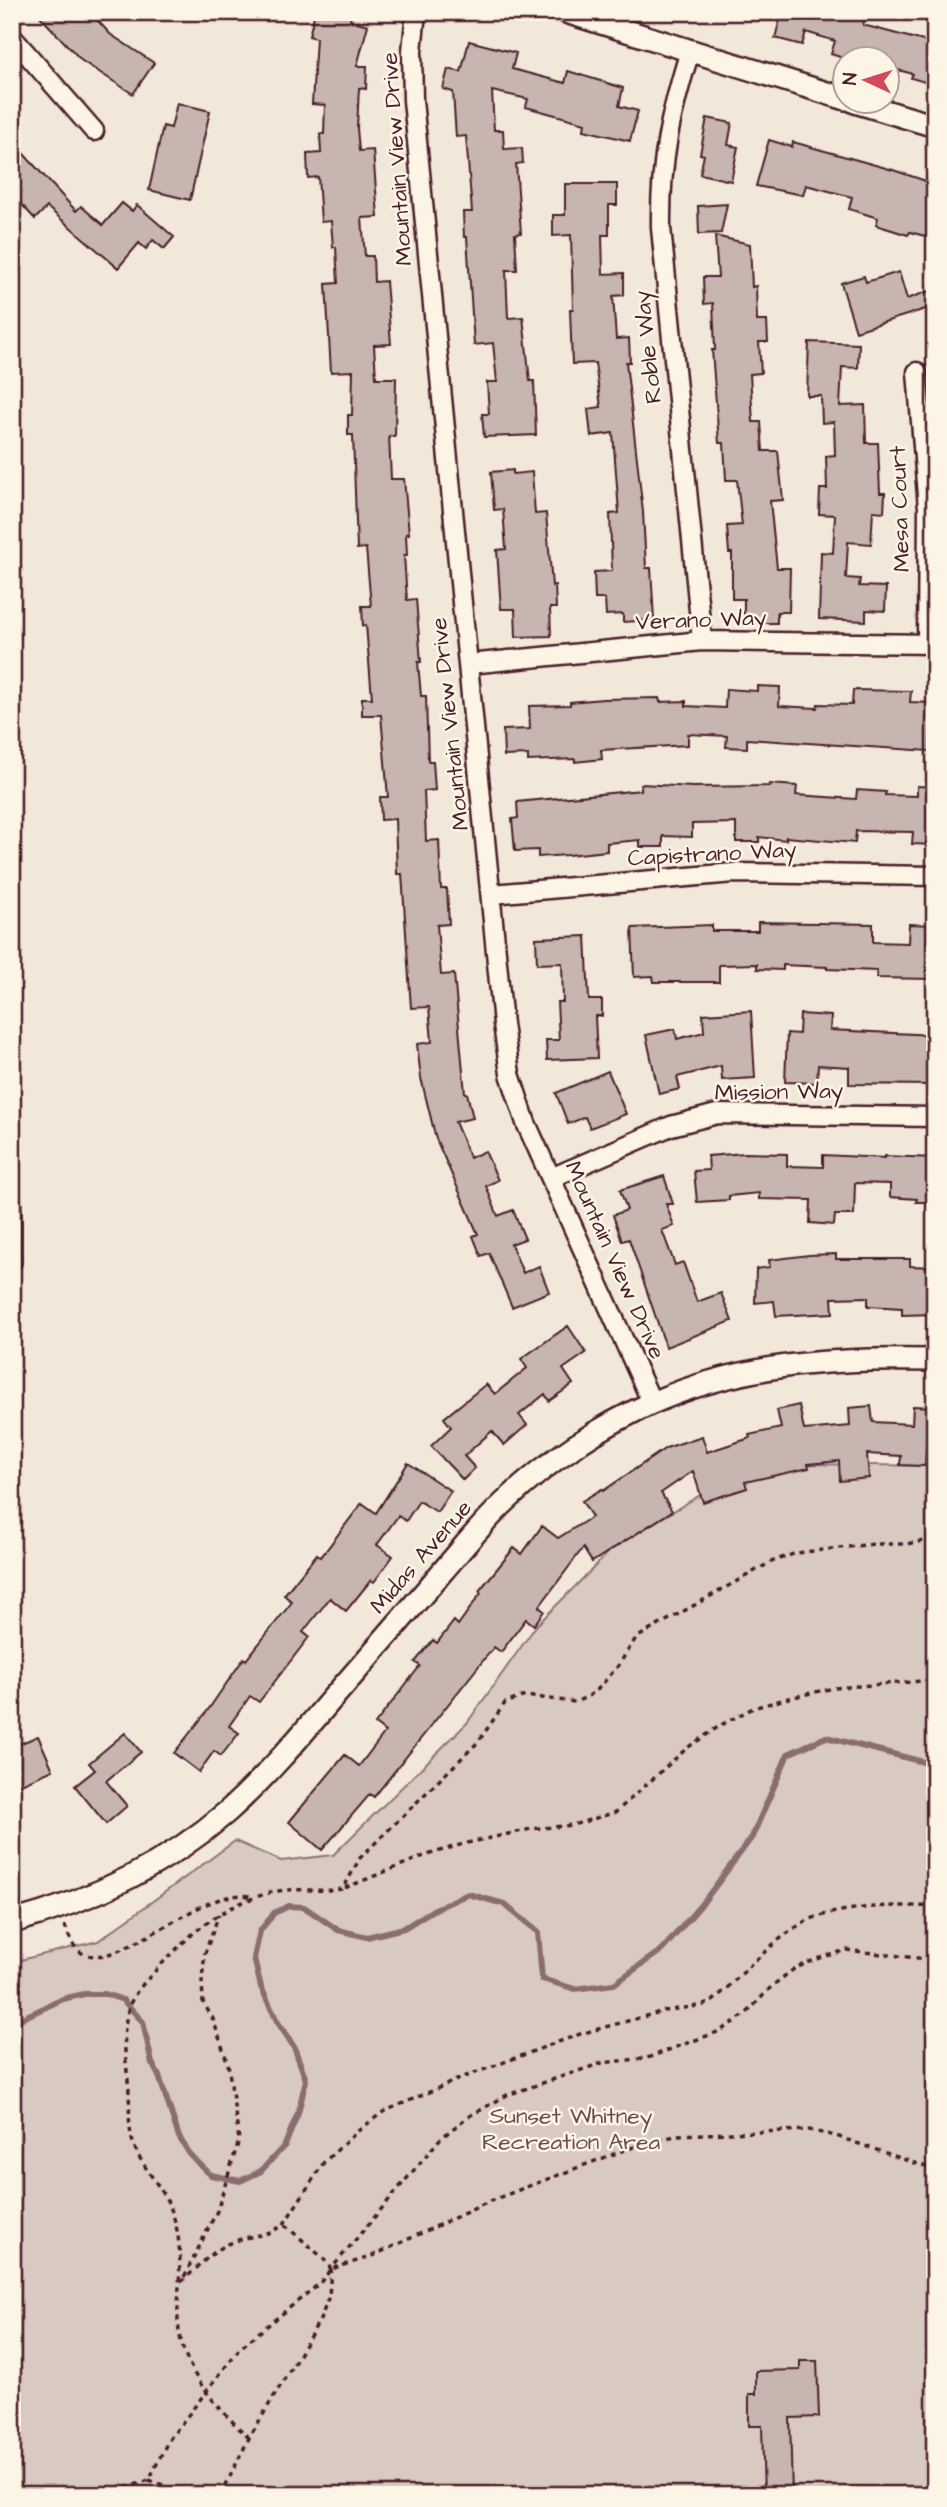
<svg xmlns="http://www.w3.org/2000/svg" width="947" height="2507" viewBox="0 0 947 2507" font-family="'Architects Daughter',sans-serif">
<style>
.green{fill:#d8cac0;stroke:#917476;stroke-width:2}
.lines{fill:none;stroke-linecap:round;stroke-linejoin:round}
.stream{stroke:#8b6d6f;stroke-width:6}
.building{fill:#c7b6af;stroke:#4a1f2b;stroke-width:2}
.service-casing{stroke:#4a1f2b;stroke-width:14}
.minor-casing{stroke:#4a1f2b;stroke-width:23}
.tertiary-casing{stroke:#4a1f2b;stroke-width:26}
.path{stroke:#4a1f2b;stroke-width:3.5;stroke-dasharray:5 5;stroke-linecap:butt}
.service{stroke:#fcf5e5;stroke-width:9}
.minor{stroke:#fcf5e5;stroke-width:18}
.tertiary{stroke:#fcf5e5;stroke-width:21}
.labels{text-anchor:middle;dominant-baseline:central;stroke-width:5;stroke-linejoin:round;paint-order:stroke}
.street-label{font-size:23px;fill:#4a1f2b;stroke:#fcf5e5}
.park-label{font-size:23px;fill:#6e4a50;stroke:#fcf5e5}
</style>
<rect width="100%" height="100%" fill="#f1e8da"/>
<filter id="ink" filterUnits="userSpaceOnUse"><feTurbulence type="fractalNoise" baseFrequency=".0143" numOctaves="2"/><feDisplacementMap in="SourceGraphic" scale="14" xChannelSelector="R" yChannelSelector="G"/><feConvolveMatrix kernelMatrix="1 2 1 2 8 2 1 2 1" color-interpolation-filters="sRGB"/></filter>
<g filter="url(#ink)">
<path class="green" d="M805 1464 935 1466V2495H12V1962L98 1941 235 1841 281 1861 333 1855 467 1723 536 1626 614 1547 702 1494Z"/>
<g class="lines">
<path class="stream" d="M12 2025 16 2021 63 1999 84 1994H105L123 2000 143 2022 152 2063 159 2076 179 2137 191 2156 211 2175 240 2181 261 2171 285 2145 298 2113 306 2080 294 2047 277 2021 261 1987 254 1958 260 1931 274 1913 289 1906 304 1907 338 1930 367 1937 404 1928 433 1910 468 1894 504 1904 538 1932 542 1979 575 1989 614 1984 663 1949 705 1900 752 1837 788 1754 826 1737 935 1765"/>
</g>
<path class="building" d="M36 12H90L110 34 154 63 133 94 82 61Z
M315 12H352L350 20 368 25 357 66H367L366 89 359 88 357 128 359 151 373 150 378 217 362 218 365 256H373L374 282 386 281 391 344 374 345 376 378H396L395 436H389L391 479H404L409 534H406L407 555H404L407 600 416 599 421 662H418L421 696H426L428 761H433L435 790 424 791 426 841 439 840 441 889H447L449 924 437 925 441 975 454 974 465 1093H467L473 1118 455 1122 470 1158 485 1151 498 1180 486 1186 498 1216 513 1210 525 1239 511 1244 523 1273 539 1266 549 1292 512 1307 489 1253 481 1256 473 1236 478 1234 436 1139 421 1078 417 1044 432 1042 429 1007 411 1008 402 874H397L395 819 381 820 380 797H388L381 715H362V698H372L366 625 363 626 362 606H371L366 548 357 549 353 435H348V415H352L353 371 331 372 326 284 338 283 336 247H333L331 221 321 222 318 177 308 178 307 154 321 153 320 134H324L325 105 312 104 316 38 309 36Z
M782 12H867L863 25 935 44V85L911 78 913 74 887 67V60H849L831 54 835 41 806 32 802 45 775 38Z
M469 41 516 53 512 69 565 83 568 71 623 88 619 106 638 111 630 141 584 130 585 123 526 107 528 99 492 91 494 130H503L504 149 522 148 523 163 516 164 521 233 515 234 517 270H506L508 318 523 317 530 381H534L536 435 484 437 482 414H489L487 382H497L493 343 474 345 467 237H464L463 212H472L466 136 456 137 453 92 443 89 448 69 461 72Z
M177 103 210 111 190 200 149 190 163 126 171 128Z
M707 118 732 123 728 145 738 147 731 181 700 174 704 155 700 154Z
M769 140 792 147 793 142 893 170 935 184V228L932 238 910 232 908 235 876 225 878 218 849 209 852 197 806 185 803 195 756 186Z
M12 141 76 211 81 206 103 225 122 203 132 211 137 205 174 237 164 249 153 240 146 249 139 243 118 268 47 207 35 219 12 194Z
M565 184H617V205H609V235H602L603 274 624 273V295L613 296 616 339 629 338 630 362H626L643 512 646 568H651L654 620 623 622V614L606 615 605 599H595L594 572 612 571 610 514 619 513 613 433 591 436 588 409 601 407 595 363 572 364 570 309H573L571 235 553 236V215H565Z
M727 204 721 233 699 234 698 206Z
M715 236 750 244 752 287 756 286 757 321H767L768 342H759L761 373 750 374 753 422H761L763 451H778L783 500 770 501 777 568H790L789 612H777V623H744V599H732V553H729L727 526 742 525 737 480H726L724 443H719L712 350H715L713 303 704 304 703 277H718Z
M899 272 907 299 935 289V306L856 331 841 283 864 276 866 282Z
M809 342 859 344 858 368 842 367 840 406 865 405 866 443H878L880 493H885L884 512 873 511 871 544 848 542 846 578 860 579 859 586 886 587 885 611 866 610V621L819 619 821 552 833 553 835 515 819 514 820 489H827L826 456 835 455 834 422 822 423 821 396H807Z
M513 470V474L532 472 535 514 546 513 552 586 555 585 556 608H550L551 636 516 637 515 609H501L497 550 506 549 503 509 494 510 491 472Z
M757 686 780 687 779 706 817 708 818 704 852 705 853 690 911 691 910 702 932 703 930 751 747 739V748L726 747 727 736 688 734V745L601 750 602 759 575 762V759L528 761V755L504 756 503 730 530 729 529 706 570 705V702L603 699 659 698 660 702 686 701V706L725 708 726 689 757 691Z
M641 784 693 787 769 786V784L797 786 796 795 856 799 857 790 886 792 885 795 917 796V786L935 787V845L912 844 913 832 856 831 855 843 786 837V840L759 837V842H736V823L692 824V837L663 836V847H640V840L607 843V851L568 855 538 857V850L515 851 512 819 518 818 517 802 641 790Z
M758 922 873 924V942L908 943 909 924 934 925 932 979 877 978V971L827 969V967L783 965V970L757 969V964L719 965V982H654L653 976 634 977 632 928 712 925V931H758Z
M586 936 589 1000H602V1016H595L597 1058 547 1060 546 1040H559L557 1002H563L562 963 537 964 536 938Z
M751 1011 755 1078 722 1080 721 1066 677 1077 680 1089 659 1094 646 1035 675 1029 677 1039 704 1032 703 1014Z
M800 1014 831 1016 830 1030 935 1035V1074H931V1085L849 1084V1067L818 1065 817 1083 785 1082 787 1033 799 1034Z
M608 1071 626 1114 590 1128 585 1117 568 1124 556 1093Z
M745 1153 787 1154V1166L823 1167V1155L885 1158V1156L935 1158V1202H916L917 1199 890 1197V1184L855 1183 854 1215H835L834 1225 810 1223 811 1200 759 1199V1193L729 1196V1200L697 1202 694 1171 709 1170 708 1156Z
M664 1176 673 1204H666L674 1226 662 1230 675 1265 683 1262 697 1302 721 1293 732 1321 666 1347 629 1239 622 1241 613 1215 627 1210 620 1190Z
M836 1254V1259H910V1266L935 1267V1314L902 1315V1308L868 1306V1297L832 1298 833 1313 776 1316 774 1301 755 1303 756 1269 770 1267 769 1260 809 1255Z
M568 1326 586 1353 563 1369 573 1384 549 1401 545 1394 519 1415 527 1425 504 1445 492 1431 464 1456 475 1468 463 1480 431 1446 451 1427 444 1418 486 1384 495 1394 527 1368 521 1359Z
M799 1405 804 1430 850 1426 849 1408 871 1406 873 1422 912 1424 913 1406 935 1407V1434H927L925 1466 900 1465 901 1456 867 1454 869 1478 840 1481 839 1461 808 1464 809 1468 745 1482 747 1488 703 1502 693 1471 661 1493 672 1511 592 1562 583 1548 539 1607 544 1611 534 1625 526 1619 501 1652 494 1647 374 1797 370 1794 322 1850 289 1822 345 1755 359 1766 385 1732 375 1724 420 1666 415 1662 433 1640 437 1643 454 1621 458 1625 481 1593 479 1591 514 1548 522 1554 542 1526 558 1538 592 1517 582 1501 602 1489 603 1491 666 1448 702 1436 707 1452 750 1438 749 1435 781 1428 777 1410Z
M408 1463 451 1491 437 1512 419 1501 406 1521 398 1516 377 1545 393 1556 374 1582 371 1580 346 1611 330 1598 303 1632 309 1637 259 1702 250 1696 229 1726 239 1733 221 1756 214 1751 199 1772 174 1753 208 1710 244 1658 246 1660 292 1602 284 1595 317 1554 321 1557 362 1503 376 1513Z
M125 1733 141 1752 106 1781 127 1806 106 1824 75 1786 95 1770 89 1763Z
M38 1736 53 1770 12 1788V1747Z
M800 2361H817L819 2417 790 2418 792 2495H764L762 2426H749V2394H756V2371L800 2370Z"/>
<g class="lines">
<g class="service-casing">
<path id="service" d="M12 1178C18 1206 15 1234 16 1263"/>
</g>
<g class="minor-casing">
<path id="minor" d="M416 12 412 51 413 100 503 1024 510 1074 526 1123 652 1403
M12 37 94 131
M690 51C670 115 660 161 661 228L702 641
M917 372 928 508 927 644
M469 664 702 641 935 644
M492 894 734 873 935 876
M551 1178 671 1126 717 1114 935 1117"/>
</g>
<g class="tertiary-casing">
<path id="tertiary" d="M566 12 846 99
M855 102 935 126
M12 1922C90 1901 166 1865 227 1812 265 1778 298 1739 331 1700 368 1658 405 1615 442 1572 463 1548 483 1522 507 1500 548 1461 600 1426 652 1403 745 1362 835 1358 935 1360"/>
</g>
<path class="path" d="M345 1888 424 1856 463 1844 531 1829 573 1825 616 1812 687 1748 721 1725 753 1708 789 1698 834 1688 935 1680
M65 1925C68 1935 73 1948 82 1953 123 1973 202 1882 254 1897
M285 2225 323 2258 331 2269
M184 2277 217 2211 239 2140 228 2064 213 2019 203 2002 202 1979 205 1953 219 1914
M181 2282C198 2268 212 2250 233 2242 252 2234 266 2238 284 2224L324 2162 358 2131 383 2112 464 2077 580 2034 664 2011 704 2005 713 2001C741 1976 767 1946 798 1926 826 1906 901 1904 935 1907
M249 2438C212 2402 175 2364 178 2308 179 2278 183 2248 174 2218 166 2188 139 2167 132 2139 128 2124 130 2107 129 2092 127 2062 119 2032 131 2002 136 1990 148 1979 157 1969 192 1932 219 1907 269 1893 294 1886 319 1893 343 1889L360 1858 478 1742 505 1703 525 1696 575 1702 589 1696 598 1689 618 1666 636 1638 771 1562 796 1553 874 1544H906L935 1539
M149 2480 166 2486 176 2495
M106 2495 149 2480 168 2441 240 2348 320 2283 331 2269 370 2257 495 2199 627 2149 678 2135 809 2130 836 2136 935 2170
M221 2495 249 2438 321 2318 329 2296 331 2269 440 2139 466 2118 507 2095 602 2063 647 2058 720 2031 746 2014 773 1985 794 1969 814 1960 846 1950 935 1960"/>
<use href="#service" class="service"/>
<use href="#minor" class="minor"/>
<use href="#tertiary" class="tertiary"/>
</g>
</g>
<g class="labels">
<g class="street-label">
<text transform="translate(397 159) rotate(-94)">Mountain View Drive</text>
<text transform="translate(648 347) rotate(-96)">Roble Way</text>
<text transform="translate(900 509) rotate(-92)">Mesa Court</text>
<text transform="translate(701 620) rotate(-2)">Verano Way</text>
<text transform="translate(450 724) rotate(-96)">Mountain View Drive</text>
<text transform="translate(712 854) rotate(-3)">Capistrano Way</text>
<text transform="translate(779 1092) rotate(-1)">Mission Way</text>
<text transform="translate(615 1260) rotate(66)">Mountain View Drive</text>
<text transform="translate(421 1557) rotate(-49)">Midas Avenue</text>
</g>
<g class="park-label">
<text x="571" y="2116">Sunset Whitney<tspan x="571" dy="26">Recreation Area</tspan></text>
</g>
</g>
<rect width="947" height="2507" fill="none" stroke="#fcf5e5" stroke-width="42"/>
<rect x="21" y="21" width="905" height="2465" fill="none" stroke="#4a1f2b" stroke-width="2.5" filter="url(#ink)"/>
<g transform="translate(866 80) rotate(274)"><circle r="33" fill="#fcf5e5" stroke="#b59f9b" stroke-width="2"/>
<path d="M0-5L12 26L0 18L-12 26Z" fill="#d1495b"/>
<text y="-10" font-size="19" font-weight="bold" text-anchor="middle" fill="#4a1f2b">N</text>
</g>
</svg>
